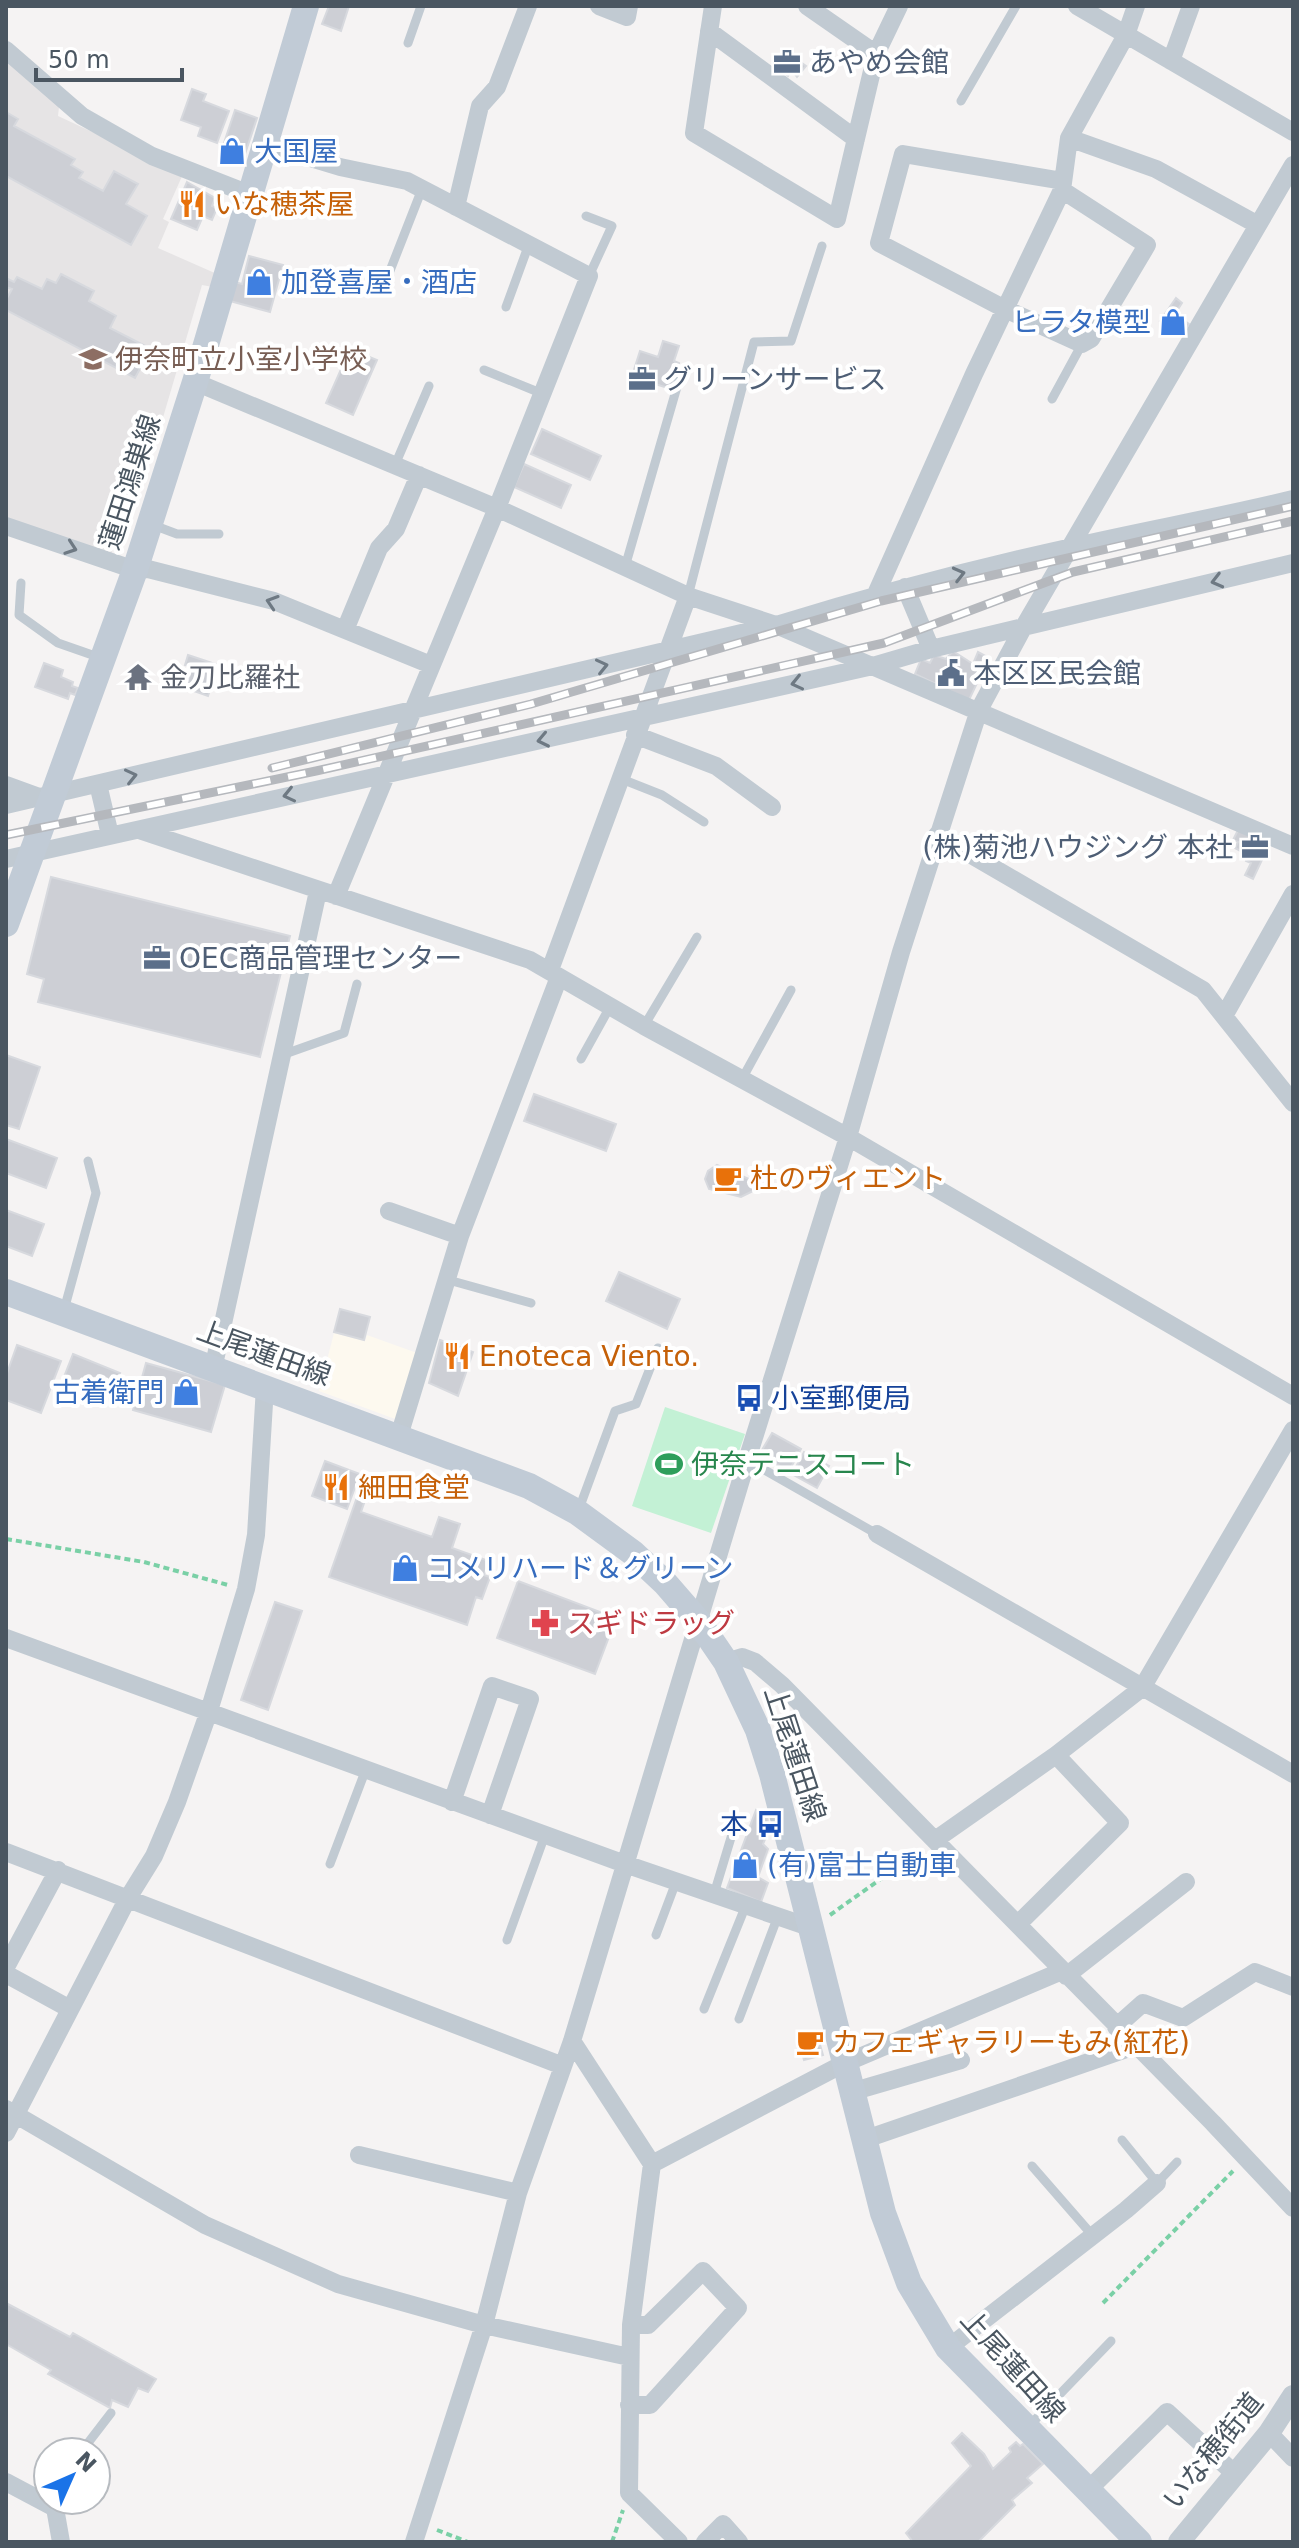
<svg xmlns="http://www.w3.org/2000/svg" width="1299" height="2548" viewBox="0 0 1299 2548" font-family="'DejaVu Sans','Noto Sans JP',sans-serif">
<style>
.commercial{fill:#fdf9ef}
.education{fill:#e6e4e5}
.grass{fill:#c3f1d5}
.building{fill:#cdcfd5;stroke:#d7d9de;stroke-width:2}
.lines{fill:none;stroke-linecap:round;stroke-linejoin:round}
.path{stroke:#7ad0a6;stroke-width:4;stroke-dasharray:6 4;stroke-linecap:butt}
.service{stroke:#c1cad2;stroke-width:9}
.minor{stroke:#c1cad2;stroke-width:18}
.tertiary{stroke:#c1cad2;stroke-width:22}
.secondary{stroke:#c1cbd6;stroke-width:26}
.rail-casing{stroke:#b5b8bd;stroke-width:9}
.rail{stroke:#fff;stroke-width:6;stroke-dasharray:18;stroke-linecap:butt}
.oneway{stroke:#6e7983}
.labels{text-anchor:middle;dominant-baseline:central;stroke-width:8;stroke-linejoin:round;paint-order:stroke}
.service-label{font-size:28px;fill:#4e5e75;stroke:#fff;text-anchor:start}
.shop-label{font-size:28px;fill:#366cbe;stroke:#fff;text-anchor:start}
.food-label{font-size:28px;fill:#c56008;stroke:#fff;text-anchor:start}
.education-label{font-size:28px;fill:#785e54;stroke:#fff;text-anchor:start}
.street-label{font-size:28px;fill:#4a5661;stroke:#fff}
.worship-label{font-size:28px;fill:#5b616d;stroke:#fff;text-anchor:start}
.transit-label{font-size:28px;fill:#164399;stroke:#fff;text-anchor:start}
.leisure-label{font-size:28px;fill:#27864d;stroke:#fff;text-anchor:start}
.health-label{font-size:28px;fill:#be3a42;stroke:#fff;text-anchor:start}
</style>
<rect width="100%" height="100%" fill="#f5f3f3"/>
<path class="commercial" d="M334 1333 365 1341 367 1335 417 1353 398 1420 319 1391Z"/>
<path class="education" d="M6 60 59 107 58 116 183 174 163 219 169 222 158 248 217 274 213 287 202 285 159 431 147 442 111 555 6 519Z"/>
<path class="grass" d="M665 1407 745 1434 711 1533 632 1506Z"/>
<path class="building" d="M329 6H349L341 31 322 24Z
M785 51 806 66 797 77 791 69 788 76 774 66Z
M192 89 206 94 203 101 229 111 217 143 198 136 201 127 181 120Z
M235 110 257 118 242 163 220 155Z
M6 112 18 119 14 126 75 159 71 165 83 172 79 178 103 191 114 171 138 184 126 204 147 216 131 245 6 176Z
M187 182 215 198 212 206 217 208 212 220 203 216 197 230 171 219Z
M249 256 283 265 270 312 230 301 235 282 242 284Z
M61 274 94 291 89 301 116 316 110 328 159 353 151 368 143 363 135 378 6 310V300L12 289 6 287V278L14 282 17 277 42 289 47 279 56 283Z
M1176 298 1182 303 1175 314 1189 324 1182 335 1160 321Z
M663 341 679 346 674 361 679 363 671 389 652 383 649 391 629 385 640 351 658 357Z
M350 349 377 360 353 415 326 403Z
M542 429 601 456 590 480 531 454Z
M524 464 571 485 561 508 514 487Z
M953 651 973 664 978 652 989 658 969 700 915 674 921 659 930 663 934 655 946 659Z
M188 655 218 665 208 696 185 688 190 675 187 674 189 666 185 665Z
M44 663 63 670 61 677 73 682 72 686 78 688 75 695 70 693 68 699 35 687Z
M133 670 145 672 142 683 131 679Z
M1238 830 1269 845 1253 879 1245 875 1251 863 1246 861 1248 855 1235 848 1238 842 1233 840Z
M51 877 290 936 260 1057 38 1002 44 979 27 974Z
M6 1055 40 1067 19 1129 6 1125Z
M534 1094 616 1124 606 1151 524 1121Z
M6 1139 57 1158 46 1188 6 1173Z
M717 1165 749 1179 755 1190 741 1197 709 1189 705 1179 708 1171Z
M6 1210 44 1224 32 1256 6 1246Z
M619 1272 680 1299 667 1329 606 1301Z
M340 1309 370 1317 364 1340 334 1332Z
M440 1340 473 1352 458 1396 429 1383Z
M17 1345 61 1361 41 1413 6 1400V1376Z
M73 1354 120 1373 109 1401 62 1382Z
M146 1363 225 1385 211 1432 133 1410Z
M772 1433 801 1449 789 1471 759 1455Z
M804 1452 829 1466 817 1488 792 1474Z
M325 1461 360 1474 347 1509 312 1496Z
M363 1480 396 1492 394 1497 369 1489 361 1512 432 1537 439 1517 460 1524 452 1548 489 1561 484 1575 490 1577 482 1599 476 1597 467 1625 329 1577Z
M518 1581 616 1618 595 1674 497 1638Z
M275 1602 302 1611 268 1710 241 1700Z
M756 1810 767 1816 769 1830 763 1844 768 1849 758 1877 768 1883 761 1902 727 1888Z
M816 2031 823 2055 804 2060 797 2036Z
M6 2303 70 2337 73 2333 156 2379 148 2392 138 2388 128 2407 112 2400 110 2408 48 2374 51 2370 6 2344Z
M962 2433 984 2454 993 2469 1011 2452 1009 2448 1016 2442 1020 2446 1023 2444 1043 2464 1027 2478 1032 2483 1012 2500 1015 2505 978 2542H913L906 2533 971 2466 952 2443Z"/>
<g class="lines">
<path class="path" d="M6 1539 144 1562 228 1585
M830 1915 920 1851
M1103 2303 1233 2171
M437 2530 468 2542
M612 2542 623 2510"/>
<path class="service" d="M408 43 421 6
M961 101 1016 6
M586 216 612 226 589 276
M384 286 422 189
M506 307 529 244
M484 370 543 394
M1052 399 1082 344
M395 465 429 386
M153 525 177 534H219
M625 567 679 380
M21 583 19 615 58 643 101 658
M688 596 754 342 791 341 822 246
M619 778 662 795 704 822
M644 1026 697 937
M282 1055 344 1033 357 984
M581 1059 611 1005
M742 1079 791 990
M445 1279 531 1303
M64 1310 96 1193 88 1161
M747 1460 877 1534
M579 1509 615 1411 636 1404 658 1348
M330 1864 366 1769
M714 1894 733 1831
M656 1935 676 1882
M507 1940 545 1835
M704 2009 746 1905
M739 2019 778 1916
M1122 2140 1157 2183 1177 2162
M1032 2166 1093 2236
M1028 2427 1111 2341
M81 2452 111 2413"/>
<path class="minor" d="M599 6 627 17 629 6
M713 6 694 133 837 219 876 54 899 6
M807 6 876 54
M1077 6 1293 132
M709 31 856 139
M6 50 82 116 152 156 249 194
M1171 61 1191 6
M1069 138 1156 169 1258 225
M264 144 340 167 407 181 589 276 497 508 336 896
M1062 190 1147 245 1091 339 1082 344 1005 309 879 243 903 154 1063 181
M456 207 480 106 497 87 528 6
M195 382 497 508 688 596 776 625 1293 846
M6 526 135 570 148 569 274 601 431 665
M905 587 931 649
M876 594 974 374 1062 190 1069 138 1126 35 1136 6
M345 630 379 548 396 529 419 475
M635 735 716 766 772 807
M98 784 110 835
M6 785 39 797
M6 805 776 625C874 595 972 569 1072 547 1145 530 1220 517 1293 499
M139 830 530 960 644 1026 848 1137 1293 1396
M937 835 1203 990 1293 1103
M6 859 873 666 931 649 1293 563
M550 970 688 596
M1224 1016 1293 894
M389 1211 460 1236
M213 1369 318 891
M399 1436 460 1236 559 977
M877 1534 1293 1774
M6 1638 625 1864 812 1928
M726 1662 742 1657 755 1662 782 1685 1213 2123 1293 2208
M452 1802 492 1686 530 1699 490 1815
M935 1840 1056 1755 1142 1688 1293 1430
M6 1852 563 2066
M1018 1924 1120 1823 1056 1755
M6 1967 58 1870
M6 1974 70 2009
M1066 1976 1186 1882
M1116 2027 1143 2003 1183 2018 1255 1972 1293 1987
M572 2041 652 2164 843 2064 1062 1971
M851 2092 961 2060
M6 2109 205 2225 338 2284 484 2325 629 2357
M6 2133 128 1898 154 1856 177 1802 209 1711 246 1589 256 1535 265 1387
M863 2140 1135 2046
M359 2155 518 2193
M652 2164 631 2325 629 2493 679 2542
M948 2348 1126 2210 1157 2183
M629 2405H650L738 2308 703 2271 648 2325H631
M1269 2433 1293 2458
M6 2482 55 2508 61 2542
M1087 2491 1167 2412 1235 2474
M414 2542 484 2325 518 2193 572 2041 747 1460 848 1137 901 952 979 710 1023 628 1293 165
M705 2542 723 2524 739 2542"/>
<path class="tertiary" d="M1179 2542 1269 2433 1293 2396"/>
<path class="secondary" d="M6 924 135 570 195 382 306 6
M6 1292 529 1486 577 1512 633 1553 665 1583 698 1621 726 1662 758 1730 772 1774 883 2213 909 2283 948 2348 1139 2542"/>
<g class="rail-casing">
<path id="rail" d="M272 768 531 704 881 601 1293 506
M6 835 316 771 884 643 1073 572 1293 521"/>
</g>
<use href="#rail" class="rail"/>
</g>
<defs><path id="oneway-chevron" d="M-2-3.5L2.5 0L-2 3.5" fill="none" stroke-width="1.6" stroke-linecap="round" stroke-linejoin="round" transform="scale(2)"/></defs>
<g class="oneway">
<use href="#oneway-chevron" transform="translate(71 548) rotate(19)"/>
<use href="#oneway-chevron" transform="translate(959 574) rotate(-14)"/>
<use href="#oneway-chevron" transform="translate(1217 581) rotate(166)"/>
<use href="#oneway-chevron" transform="translate(272 602) rotate(-162)"/>
<use href="#oneway-chevron" transform="translate(602 666) rotate(-13)"/>
<use href="#oneway-chevron" transform="translate(797 683) rotate(167)"/>
<use href="#oneway-chevron" transform="translate(543 740) rotate(168)"/>
<use href="#oneway-chevron" transform="translate(131 776) rotate(-13)"/>
<use href="#oneway-chevron" transform="translate(289 795) rotate(167)"/>
</g>
<defs>
<g id="office-bare" transform="scale(2.16)"><path d="M-6-3h4V-5.5h4V-3h4V5H-6ZM-1-4.5V-3h2v-1.5ZM-6 0V1H6V0Z" fill="#5c6f8a" stroke="#fff" stroke-width="2.5" paint-order="stroke"/></g>
<g id="shop-bare" transform="scale(2.16)"><path d="M-5-2.5h2.3a2.7 3.5 0 0 1 5.4 0H5L5.5 6h-11ZM-1.5-2.5h3a1.5 2.3 0 0 0-3 0Z" fill="#3f7fe0" stroke="#fff" stroke-width="2.5" paint-order="stroke"/></g>
<g id="restaurant-bare" transform="scale(2.16)"><path d="M-5-6h1v4h1v-4h1v4h1v-4h1v5L-1.5 .5V6h-2V.5L-5-1ZM5-6V6H3V1.5H1.5Q1.5-4 5-6Z" fill="#e8710a" stroke="#fff" stroke-width="2.5" paint-order="stroke"/></g>
<g id="school-bare" transform="scale(2.16)"><path d="M0-5L7-2L0 1L-7-2ZM-4 1L0 2.5L4 1V4Q0 6-4 4Z" fill="#8d6e63" stroke="#fff" stroke-width="2.5" paint-order="stroke"/></g>
<g id="civic-bare" transform="scale(2.16)"><path d="M-.6-6.5H3V-4.5H.6V-3L4-1V1h2V6H-6V1h2V-1L-.6-3ZM-1.2 2.5V6h2.4V2.5Z" fill="#5c6f8a" stroke="#fff" stroke-width="2.5" paint-order="stroke"/></g>
<g id="temple-bare" transform="scale(2.16)"><path d="M0-6L5-2H3V0L6.5 2.5H4V6H1.5V3h-3V6H-4V2.5H-6.5L-3 0V-2H-5Z" fill="#6b7280" stroke="#fff" stroke-width="2.5" paint-order="stroke"/></g>
<g id="cafe-bare" transform="scale(2.16)"><path d="M-5.5-4.5H6V0H3Q3 3.5 0 3.5H-2.5Q-5.5 3.5-5.5 0ZM3-3.2v2h1.7v-2ZM-6 4.5H4V6H-6Z" fill="#e8710a" stroke="#fff" stroke-width="2.5" paint-order="stroke"/></g>
<g id="bus-bare" transform="scale(2.16)"><path d="M-5-6H5V4H4V6H2V4H-2V6H-4V4H-5ZM-3.5-4V0h7V-4ZM-3.5 1.2v1.5H-2V1.2ZM2 1.2v1.5H3.5V1.2Z" fill="#1a4fb4" stroke="#fff" stroke-width="2.5" paint-order="stroke"/></g>
<g id="stadium-bare" transform="scale(2.16)"><path d="M0-5a6.5 5 0 1 0 0 10a6.5 5 0 1 0 0-10ZM-3.5-1.8h7v3.6h-7Z" fill="#2e9e5b" stroke="#fff" stroke-width="2.5" paint-order="stroke"/></g>
<g id="pharmacy-bare" transform="scale(2.16)"><path d="M-2-6h4v4h4v4h-4v4h-4v-4h-4v-4h4Z" fill="#e0444e" stroke="#fff" stroke-width="2.5" paint-order="stroke"/></g>
</defs>
<g fill-rule="evenodd">
<use href="#office-bare" x="787" y="62"/>
<use href="#shop-bare" x="232" y="151"/>
<use href="#restaurant-bare" x="192" y="204"/>
<use href="#shop-bare" x="259" y="282"/>
<use href="#shop-bare" x="1173" y="322"/>
<use href="#school-bare" x="93" y="359"/>
<use href="#office-bare" x="642" y="379"/>
<use href="#civic-bare" x="951" y="673"/>
<use href="#temple-bare" x="138" y="677"/>
<use href="#office-bare" x="1255" y="847"/>
<use href="#office-bare" x="157" y="958"/>
<use href="#cafe-bare" x="728" y="1178"/>
<use href="#restaurant-bare" x="457" y="1356"/>
<use href="#shop-bare" x="186" y="1392"/>
<use href="#bus-bare" x="749" y="1398"/>
<use href="#stadium-bare" x="669" y="1464"/>
<use href="#restaurant-bare" x="336" y="1487"/>
<use href="#shop-bare" x="405" y="1568"/>
<use href="#pharmacy-bare" x="545" y="1623"/>
<use href="#bus-bare" x="770" y="1824"/>
<use href="#shop-bare" x="745" y="1865"/>
<use href="#cafe-bare" x="810" y="2042"/>
</g>
<g class="labels">
<g class="service-label">
<text x="809" y="62">あやめ会館</text>
<text x="664" y="379">グリーンサービス</text>
<text x="973" y="673">本区区民会館</text>
<text x="1233" y="847" text-anchor="end">(株)菊池ハウジング 本社</text>
<text x="179" y="958">OEC商品管理センター</text>
</g>
<g class="shop-label">
<text x="254" y="151">大国屋</text>
<text x="281" y="282">加登喜屋・酒店</text>
<text x="1151" y="322" text-anchor="end">ヒラタ模型</text>
<text x="164" y="1392" text-anchor="end">古着衛門</text>
<text x="427" y="1568">コメリハード＆グリーン</text>
<text x="767" y="1865">(有)富士自動車</text>
</g>
<g class="food-label">
<text x="214" y="204">いな穂茶屋</text>
<text x="750" y="1178">杜のヴィエント</text>
<text x="479" y="1356">Enoteca Viento.</text>
<text x="358" y="1487">細田食堂</text>
<text x="832" y="2042">カフェギャラリーもみ(紅花)</text>
</g>
<g class="education-label">
<text x="115" y="359">伊奈町立小室小学校</text>
</g>
<g class="street-label">
<text transform="translate(130 482) rotate(-72)">蓮田鴻巣線</text>
<text transform="translate(264 1353) rotate(20)">上尾蓮田線</text>
<text transform="translate(795 1754) rotate(72)">上尾蓮田線</text>
<text transform="translate(1013 2366) rotate(48)">上尾蓮田線</text>
<text transform="translate(1213 2451) rotate(-51)">いな穂街道</text>
</g>
<g class="worship-label">
<text x="160" y="677">金刀比羅社</text>
</g>
<g class="transit-label">
<text x="771" y="1398">小室郵便局</text>
<text x="748" y="1824" text-anchor="end">本</text>
</g>
<g class="leisure-label">
<text x="691" y="1464">伊奈テニスコート</text>
</g>
<g class="health-label">
<text x="567" y="1623">スギドラッグ</text>
</g>
</g>
<rect width="1299" height="2548" fill="none" stroke="#4a5661" stroke-width="16"/>
<g transform="translate(72 2476) rotate(45)"><circle r="38" fill="#ffffff" stroke="#b7bbc0" stroke-width="2"/>
<path d="M0-6L14 30L0 20L-14 30Z" fill="#1a73e8"/>
<text y="-12" font-size="22" font-weight="bold" text-anchor="middle" fill="#4a5661">N</text>
</g>
<path d="M36 68v12h146v-12" fill="none" stroke="#4a5661" stroke-width="4"/>
<text x="48" y="68" font-size="24" fill="#4a5661" stroke="#ffffff" stroke-width="6" paint-order="stroke">50 m</text>
</svg>
